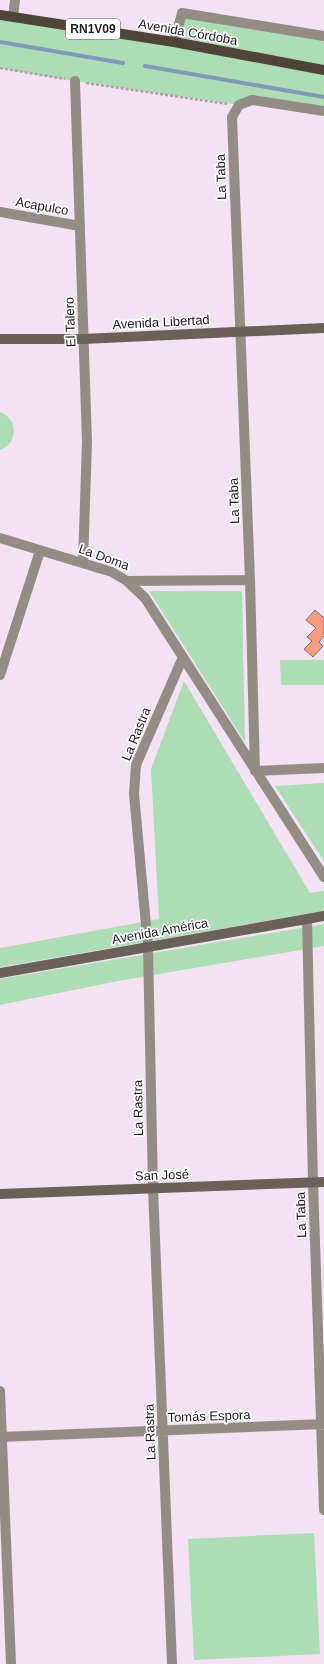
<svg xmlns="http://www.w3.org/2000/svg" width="324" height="1664" viewBox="0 0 324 1664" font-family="Helvetica,sans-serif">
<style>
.green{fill:#addcb5}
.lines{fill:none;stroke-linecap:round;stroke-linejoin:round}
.stream{stroke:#809bb7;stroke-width:4}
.building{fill:#f49c7e;stroke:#85716a}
.path{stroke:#aea2af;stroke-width:2.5;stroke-dasharray:3 2;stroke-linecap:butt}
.street{stroke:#938d86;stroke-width:10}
.secondary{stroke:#6a6258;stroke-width:10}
.primary{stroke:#4e4438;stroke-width:10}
.labels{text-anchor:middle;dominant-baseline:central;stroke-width:3.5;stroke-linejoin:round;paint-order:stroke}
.shield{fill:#fff;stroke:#646064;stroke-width:1}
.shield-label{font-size:12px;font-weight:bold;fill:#221c22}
.street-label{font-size:13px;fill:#221c22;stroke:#fff}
</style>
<rect width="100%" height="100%" fill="#f2e2f3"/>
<path class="green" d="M182 13 324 36V111L265 101 239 105 75 81 0 68V15L173 42Z
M0 412C19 419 18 443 0 450Z
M149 591H242L245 742Z
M280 660H324V685H281Z
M184 681 310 893 324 891V911L0 967V948L159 919 151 769Z
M324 783V861L275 786Z
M324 924V946L118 981 0 1005V979Z
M314 1533 320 1654 194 1660 188 1539Z"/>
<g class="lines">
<path class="stream" d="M0 42 123 63
M145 66 324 97"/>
</g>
<path class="building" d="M315 610 324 618V636L319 642 323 646 313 657 304 649 312 641 307 637 316 628 306 620Z"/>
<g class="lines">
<path class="path" d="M0 68 65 79
M86 83 227 104"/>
<path class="street" d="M13 17 15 0
M174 42 182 13 324 36
M75 81 87 442 83 563
M0 212 80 226
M0 538 112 572 127 581 250 580
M127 581 145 598 324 877
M0 675 40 551
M255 771 250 580 232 117 239 105 252 100 324 111
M255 771 324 768
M307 919 313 1182 324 1510
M0 1391 11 1664
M0 1437 324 1424
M172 1664 153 1188 148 947 134 794 136 765 183 657"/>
<path class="secondary" d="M0 339H83L324 328
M0 973 324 916
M0 1194 324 1182"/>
<path class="primary" d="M0 15 174 42 324 70"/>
</g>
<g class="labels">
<rect class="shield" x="66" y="19" width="54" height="20" rx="3"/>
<g class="shield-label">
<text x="93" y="29">RN1V09</text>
</g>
<g class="street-label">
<text transform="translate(188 32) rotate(10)">Avenida Córdoba</text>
<text transform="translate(221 177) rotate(-92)">La Taba</text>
<text transform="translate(42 206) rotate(10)">Acapulco</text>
<text transform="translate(70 322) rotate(-92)">El Talero</text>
<text transform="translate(161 322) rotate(-3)">Avenida Libertad</text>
<text transform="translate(234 501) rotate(-92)">La Taba</text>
<text transform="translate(104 557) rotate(20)">La Doma</text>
<text transform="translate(136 734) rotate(-68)">La Rastra</text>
<text transform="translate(160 931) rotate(-10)">Avenida América</text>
<text transform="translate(138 1108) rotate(-91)">La Rastra</text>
<text transform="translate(162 1175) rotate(-2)">San José</text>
<text transform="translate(301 1215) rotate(-92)">La Taba</text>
<text transform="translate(209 1416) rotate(-2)">Tomás Espora</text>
<text transform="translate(150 1432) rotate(-92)">La Rastra</text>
</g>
</g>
</svg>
